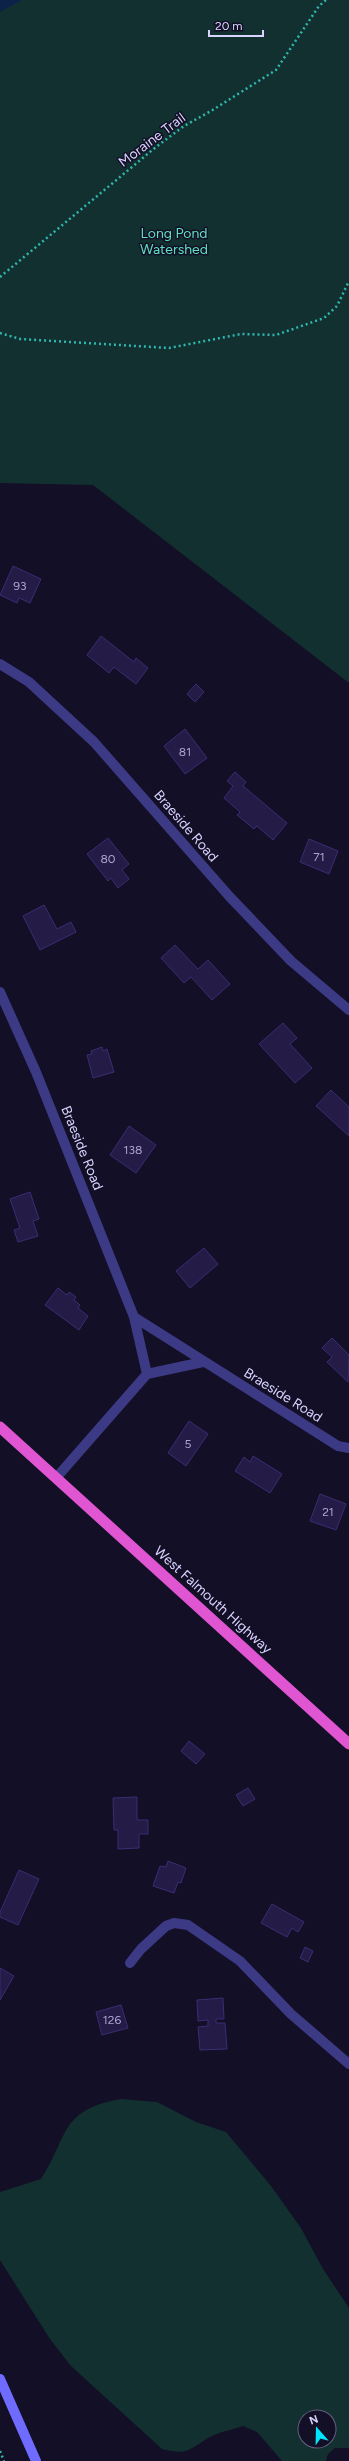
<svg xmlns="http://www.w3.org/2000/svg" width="349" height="2461" viewBox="0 0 349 2461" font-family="Figtree,sans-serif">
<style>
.green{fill:#12302f;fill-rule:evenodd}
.water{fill:#0c2248}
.building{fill:#241b47;stroke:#3b2d73}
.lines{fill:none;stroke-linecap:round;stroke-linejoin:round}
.path{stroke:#2fb8b0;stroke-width:2.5;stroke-dasharray:2 3;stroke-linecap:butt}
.minor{stroke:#3d3a85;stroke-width:10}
.secondary{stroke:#6f6bff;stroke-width:10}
.trunk{stroke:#e055d1;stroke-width:11}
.labels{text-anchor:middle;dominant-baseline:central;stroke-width:3;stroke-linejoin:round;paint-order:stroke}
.number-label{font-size:12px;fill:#aca6d1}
.street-label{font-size:14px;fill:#d9d4ff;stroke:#130f26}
.park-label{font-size:14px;fill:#5fe0c0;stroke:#130f26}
</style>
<rect width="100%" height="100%" fill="#130f26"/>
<path class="green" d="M0 0H349V683L93 485 0 483Z
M121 2099 157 2102 196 2122 226 2132 271 2186 301 2228 323 2269 349 2308V2448H335L328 2454 326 2461H282L257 2432 243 2426C232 2430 218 2432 208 2438 187 2451 188 2455 162 2449L71 2366 50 2339 17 2287 0 2260V2192L41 2179C69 2136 59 2110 121 2099ZM305 2417H329V2441H305Z"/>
<path class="water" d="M0 0H22L0 12Z"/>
<path class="building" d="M13 566 41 579 30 603 19 598 17 603 0 595Z
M101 636 134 662 136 658 148 668 136 684 114 667 109 673 87 655Z
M196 684 204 692 195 702 187 694Z
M185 729 207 758 185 774 164 746Z
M235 772 246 782 243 786 287 823 273 840 257 826 254 829 237 815 240 812 224 798 233 786 227 781Z
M108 838 129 864 122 870 129 879 118 888 111 878 108 881 87 854Z
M309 839 338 851 329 874 300 862Z
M44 905 57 929 71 922 76 932 40 950 23 916Z
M175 945 198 969 208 960 230 984 212 1000 191 977 184 983 161 958Z
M283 1023 297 1038 290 1044 312 1068 295 1083 259 1044Z
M102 1047 103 1051 107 1049 114 1072 93 1078 87 1055 92 1054 91 1051Z
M331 1090 349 1107V1136L316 1106Z
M129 1126 156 1145 136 1173 110 1155Z
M30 1192 39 1219 33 1221 38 1236 18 1242 14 1230 20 1228 10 1199Z
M204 1248 218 1264 190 1288 176 1271Z
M58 1288 67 1295 69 1292 76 1297 74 1300 80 1305 78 1308 88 1316 79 1330 45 1305Z
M332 1338 349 1355 348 1382 327 1362 332 1357 322 1348Z
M189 1421 208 1434 186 1466 168 1453Z
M253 1456 282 1474 270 1493 235 1471 244 1457 250 1462Z
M320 1494 346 1504 336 1530 310 1521Z
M189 1741 205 1754 196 1764 181 1751Z
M248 1788 255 1799 243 1806 236 1795Z
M137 1797V1820H148V1834H139V1848L118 1849V1830H114L113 1798Z
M168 1861 186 1868 181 1883 178 1882 174 1893 153 1886 160 1866 166 1867Z
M19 1870 39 1879 18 1925 0 1917V1912Z
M272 1904 304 1922 298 1932 292 1928 287 1937 261 1923Z
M305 1947 313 1951 308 1962 300 1958Z
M0 1968 14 1976 0 2000Z
M223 1998 224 2019H216V2023H225L227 2049 200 2050 198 2027 208 2026V2020L198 2021 197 2000Z
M121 2005 128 2028 102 2035 96 2012Z"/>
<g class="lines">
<path class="path" d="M0 277 156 147 184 126 211 111 276 70 319 6 326 0
M0 333 20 339 169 348 241 334 276 335 324 318 337 306 349 281
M0 2451 4 2461"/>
<path class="minor" d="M0 664 29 682 94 742 229 896 291 961 349 1010
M0 992 36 1072 134 1317 338 1446 349 1448
M134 1317 147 1374
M56 1478 147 1374 203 1362
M130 1963 141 1949 166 1926 174 1923 188 1925 240 1961 291 2014 349 2064"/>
<path class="secondary" d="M0 2379 36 2461"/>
<path class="trunk" d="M0 1427 349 1744"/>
</g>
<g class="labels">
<g class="number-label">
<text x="20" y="586">93</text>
<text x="185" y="752">81</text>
<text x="319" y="857">71</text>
<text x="108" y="859">80</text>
<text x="133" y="1150">138</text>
<text x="188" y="1444">5</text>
<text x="328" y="1512">21</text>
<text x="112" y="2020">126</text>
</g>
<g class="street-label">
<text transform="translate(152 140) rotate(-37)">Moraine Trail</text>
<text transform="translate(186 826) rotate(49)">Braeside Road</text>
<text transform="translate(82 1148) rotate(68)">Braeside Road</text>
<text transform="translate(283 1395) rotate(32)">Braeside Road</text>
<text transform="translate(213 1600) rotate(42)">West Falmouth Highway</text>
</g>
<g class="park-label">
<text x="174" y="233">Long Pond<tspan x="174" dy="16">Watershed</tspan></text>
</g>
</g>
<g transform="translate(317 2429) rotate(340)"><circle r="19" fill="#130f26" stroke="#625e7d"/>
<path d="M0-3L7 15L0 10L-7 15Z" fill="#00e5ff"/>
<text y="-6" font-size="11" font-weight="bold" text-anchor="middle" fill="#d9d4ff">N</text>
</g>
<path d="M209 30v6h54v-6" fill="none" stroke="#d9d4ff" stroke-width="2"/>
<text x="215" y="30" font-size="12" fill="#d9d4ff" stroke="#130f26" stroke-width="3" paint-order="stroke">20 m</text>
</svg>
